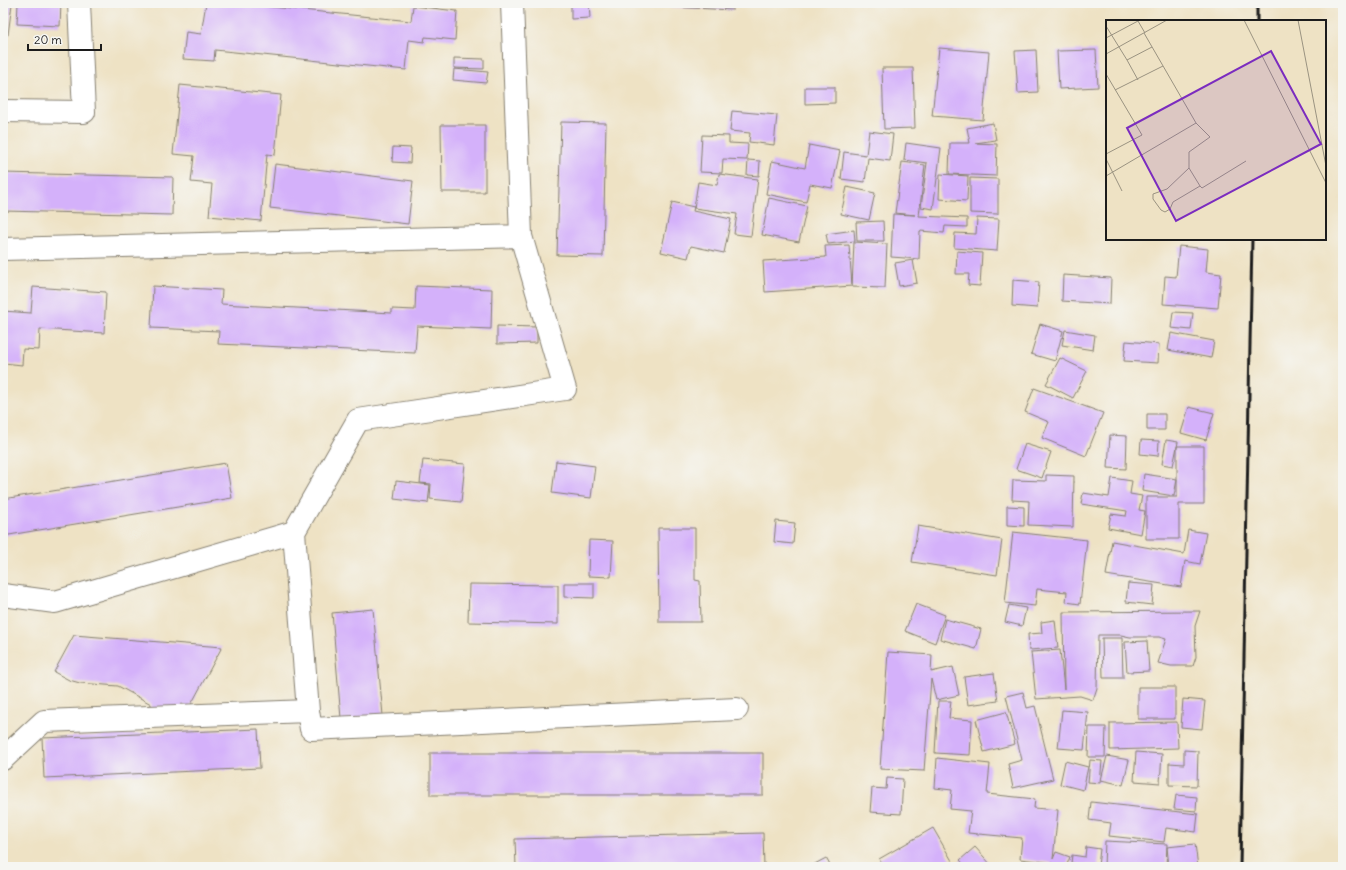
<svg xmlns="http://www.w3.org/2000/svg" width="1346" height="870" viewBox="0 0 1346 870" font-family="Delius,sans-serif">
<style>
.building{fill:#d4b1fa}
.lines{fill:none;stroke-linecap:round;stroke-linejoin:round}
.minor-casing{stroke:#857f70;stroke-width:24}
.minor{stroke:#fff;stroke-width:22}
.rail{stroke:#1c1c1c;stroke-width:3}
.inset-road{fill:none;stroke:#9a9381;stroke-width:1}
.view{fill:#7b2cbf;fill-opacity:0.15;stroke:#7b2cbf;stroke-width:2}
.inset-edge{fill:none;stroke:#1c1c1c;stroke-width:2}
</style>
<rect width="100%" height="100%" fill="#f6f6f2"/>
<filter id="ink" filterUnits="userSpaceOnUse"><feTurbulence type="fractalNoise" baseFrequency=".025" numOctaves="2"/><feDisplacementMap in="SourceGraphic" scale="8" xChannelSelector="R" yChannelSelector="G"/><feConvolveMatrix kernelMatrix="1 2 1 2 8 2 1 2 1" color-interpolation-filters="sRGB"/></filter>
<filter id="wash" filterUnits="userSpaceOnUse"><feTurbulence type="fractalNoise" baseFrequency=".012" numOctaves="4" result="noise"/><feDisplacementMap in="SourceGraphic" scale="16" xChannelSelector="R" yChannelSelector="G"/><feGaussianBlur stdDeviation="0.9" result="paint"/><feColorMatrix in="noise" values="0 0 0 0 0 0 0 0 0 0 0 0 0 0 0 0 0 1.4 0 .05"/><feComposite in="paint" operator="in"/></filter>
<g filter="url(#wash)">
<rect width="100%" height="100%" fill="#eee2c4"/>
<g id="blocks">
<path class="building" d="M3 3 12 4 8 35 3 34Z
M18 3H61L60 26 17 24Z
M206 3H232L411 21 413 6 457 11 455 40 425 37 424 42 409 40 406 70 215 50 214 61 183 59 186 32 201 34Z
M571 3H589L590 18 571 19Z
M671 3H733V10L671 7Z
M939 48 989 52 983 120 932 116Z
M1036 50 1038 92 1018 93 1015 51Z
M1096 50 1098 87 1059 89 1057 51Z
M454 58 484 59V69L454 68Z
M882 68H913L915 128 884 129Z
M454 69 488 72 486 83 453 80Z
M180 85 281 95 275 155 267 154 261 221 209 216 212 184 191 182 194 156 173 154Z
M805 87H835V103L805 104Z
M732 111 777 115 774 145 749 142 750 133 730 131Z
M561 122 606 123 603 256 557 255Z
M993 123 996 140 975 143 997 144 996 176 949 174 950 143H970L967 128Z
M441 125H485V192H442Z
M869 131 893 134 890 161 868 158 865 182 841 179 844 152 866 155Z
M702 135 729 136V143L748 144 747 160 723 159 722 173 700 172Z
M906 143 941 148 933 209 921 207 927 163 904 160Z
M809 145 840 151 832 188 810 184 806 202 766 194 772 161 805 168Z
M393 147 411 148 410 163 392 162Z
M748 160 760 161 759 176 747 175Z
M902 162 925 165 919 216 967 218V227L945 226 944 233 920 231 919 259 891 257 893 214 915 215 895 213Z
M275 164 413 181 408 224 270 208Z
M3 173 173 177 172 215 3 211Z
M719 174 758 179 751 236 734 234 737 214 694 208 698 182 717 185Z
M940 174 968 176 967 201 939 199Z
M970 178 998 179V214L970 213Z
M847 187 875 193 869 220 841 214Z
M769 198 807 206 799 242 762 235Z
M672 202 694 207 693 211 731 219 724 253 691 246 688 258 661 252Z
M977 218 999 219 997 251 954 248 955 233 976 234Z
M883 221 884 241H857L856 222Z
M854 230 855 241 828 244 826 234Z
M854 242 887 244 885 288 852 287Z
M849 245 852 286 765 292 763 261 826 257 825 246Z
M1179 246 1208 249 1206 272 1221 274 1218 308 1163 304 1165 276 1176 277Z
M957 251 982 253 980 286 968 285 969 274H956Z
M913 260 917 283 899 286 895 263Z
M1063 275 1111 278 1110 304 1062 301Z
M1013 280 1039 282 1037 308 1012 306Z
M153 286 222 290 221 304 392 313V309L415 310 416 286 492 289 491 329 417 326 415 353 218 344 219 331 151 328Z
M33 287 106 292 104 333 40 329 39 350 23 349 22 365 4 363 3 311 31 313Z
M1173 312 1193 313 1191 330 1171 328Z
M1040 324 1063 331 1055 361 1031 354Z
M497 326 537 327V343L497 344Z
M1065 330 1095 335 1093 350 1062 345Z
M1171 333 1214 341 1211 358 1168 350Z
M1126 341 1159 344 1158 363 1124 361Z
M1060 358 1087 371 1073 398 1046 384Z
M1034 388 1103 413 1086 456 1042 438 1049 422 1025 412Z
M1189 407 1214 413 1206 440 1181 433Z
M1147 414H1165V430H1147Z
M1110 435 1127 436 1126 469 1108 468Z
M1141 440 1159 441 1158 456 1140 454Z
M1166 440 1178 442 1173 466 1162 464Z
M1025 444 1051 452 1042 478 1016 469Z
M1177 446H1204V504H1179V539H1146V497H1177Z
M423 460 465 464 461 502 430 499 431 484 420 483Z
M556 461 595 466 591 498 552 493Z
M226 463 232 498 3 536V499Z
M1144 474 1177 479 1174 496 1142 491Z
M1046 475 1074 476 1073 527 1028 525 1029 501 1012 500 1013 480 1046 481Z
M1112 478 1132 481 1130 494 1142 496 1139 510 1145 511 1141 534 1108 528 1111 514 1126 516 1127 511 1081 504 1083 493 1109 497Z
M396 481 430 485 428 503 394 499Z
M1007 506 1024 507V526L1007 525Z
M776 521 795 523 793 544 774 542Z
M918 526 1002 540 997 575 912 562Z
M658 528H695V580L700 581 701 622H659Z
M1188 530 1206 533 1200 564 1185 561 1181 587 1106 575 1112 541 1184 554Z
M1013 532 1087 540 1080 604 1066 602 1067 592 1037 589 1035 606 1005 603Z
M589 540 613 541 611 577 588 576Z
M564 583H594V598L564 597Z
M1128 583 1154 585 1152 605 1126 602Z
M469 584 558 585V624L468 622Z
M916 604 945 615 935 643 905 631Z
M1009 605 1026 608 1022 626 1005 622Z
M373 609 384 726 342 730 332 613Z
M1200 611 1195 626 1196 657 1193 666H1171L1158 663 1166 639 1159 637H1130L1121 635H1098L1097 688 1093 700 1080 696 1036 699 1031 652 1060 650 1064 689 1063 612Z
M945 619 981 629 976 649 940 639Z
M1055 620 1058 648 1029 650 1028 634 1042 633 1041 622Z
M74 635 222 647 180 725 149 722 151 704 118 686 80 683 69 680 54 672Z
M1102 638H1122L1123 678H1103Z
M1147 641 1149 671 1127 672 1125 642Z
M888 652 932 655 931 672 953 667 959 695 936 700 931 679 924 771 880 769Z
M994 673 998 701 968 705 964 677Z
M1138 687H1175V719H1138Z
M1023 692 1027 708 1035 706 1053 779 1013 788 1008 764 1022 760 1006 696Z
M1183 699 1205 701 1202 729 1181 727Z
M938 701H951L949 718 972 720 970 755 935 753Z
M1062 710 1088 712 1084 750 1058 748Z
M1006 712 1015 744 984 752 976 720Z
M1177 722 1178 748 1110 750V723Z
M1089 727H1106L1105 757H1088Z
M258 729 260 768 44 778 42 738Z
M1184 750 1198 751 1197 786 1169 785V763L1184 764Z
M1136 752 1162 754 1160 783 1134 781Z
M430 753H763V795H430Z
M1107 756 1129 760 1123 785 1101 780Z
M937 758 990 764 987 794 1035 799 1034 808 1058 810 1053 859 1056 852 1070 857 1066 867H1057L1051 864 1052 863 1020 859 1022 838 968 833 971 811 950 809 952 790 935 788Z
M1090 760 1102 761 1100 783 1088 782Z
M1065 761 1088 767 1083 790 1060 784Z
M887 778 903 779 901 814 870 812 872 788 886 789Z
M1176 795 1197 797 1196 811 1174 809Z
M1091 802 1198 814 1196 832 1166 828 1164 842 1109 836 1111 823 1089 820Z
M933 828 955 866 884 867 879 859Z
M763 833 764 867H516L515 839Z
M1105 841 1167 844 1166 867H1104Z
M1195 844 1198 867H1169L1167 847Z
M975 847 993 867H966L960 860Z
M1086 847 1100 849 1098 866 1071 863 1072 855 1085 857Z
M826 858 831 867H809Z"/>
</g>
</g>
<g filter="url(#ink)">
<use href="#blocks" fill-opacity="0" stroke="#857f70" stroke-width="1"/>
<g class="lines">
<g class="minor-casing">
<path id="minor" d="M3 111 84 112 79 3
M3 249 521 236 512 3
M3 595 55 602 294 532
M308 711 311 729 737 709
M3 759 44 721 308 711 294 532 358 420 565 389 521 236"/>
</g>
<use href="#minor" class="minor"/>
<path class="rail" d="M1257 21V3
M1240 867 1252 239"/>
</g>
</g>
<g transform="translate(1106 20)">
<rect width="220" height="220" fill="#eee2c4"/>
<path class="inset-road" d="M138 0 220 163M192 0 220 146M32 1 39 13M0 6 21 40M0 18 32 1M0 34 61 0M0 54 36 115 0 134M32 60 21 40 46 27M9 70 57 46M0 139 16 171M83 148 94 166 67 182 64 189 59 192 55 190 47 179V174L61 169 83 148V132L104 117 90 103M0 156 90 103 38 13M94 166 96 168 140 141"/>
<path class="view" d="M165 31 215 124 70 201 21 108Z"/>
<rect width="220" height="220" class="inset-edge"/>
</g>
<rect width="1346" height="870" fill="none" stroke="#f6f6f2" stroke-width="16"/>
<path d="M28 44v6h73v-6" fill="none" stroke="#1c1c1c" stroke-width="2"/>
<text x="34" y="44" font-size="12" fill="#1c1c1c" stroke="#f6f6f2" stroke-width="3" paint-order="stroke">20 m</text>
</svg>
